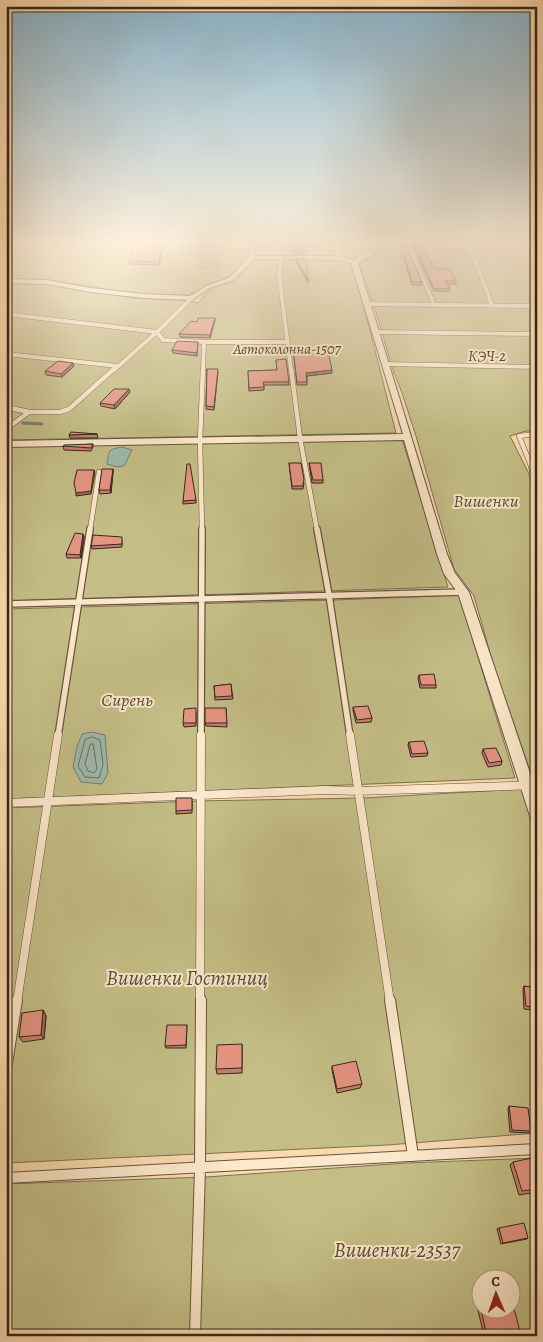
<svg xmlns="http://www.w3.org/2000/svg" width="543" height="1342" viewBox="0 0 543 1342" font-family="Alegreya,serif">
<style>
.green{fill:#c4be86;stroke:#7c7252;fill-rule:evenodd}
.water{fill:#9ebbac;stroke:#747f73}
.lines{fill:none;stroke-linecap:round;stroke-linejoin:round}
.shore{stroke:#6a7064;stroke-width:1}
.stream{stroke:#747f73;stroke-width:3}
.service-far4-casing{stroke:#665342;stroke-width:5}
.service-far3-casing{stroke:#665342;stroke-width:5.5}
.service-far2-casing{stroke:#665342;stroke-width:8}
.service-far1-casing{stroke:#665342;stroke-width:9}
.service-casing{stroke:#665342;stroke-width:12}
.minor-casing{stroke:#665342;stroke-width:2}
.service-far4{stroke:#fce8cb;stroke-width:4}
.service-far3{stroke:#fce8cb;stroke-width:4.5}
.service-far2{stroke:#fce8cb;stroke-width:5.5}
.service-far1{stroke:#fce8cb;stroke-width:8}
.service{stroke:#fce8cb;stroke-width:10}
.minor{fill:#fce8cb;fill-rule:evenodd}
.wall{fill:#c57f70;stroke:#35261d}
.shaded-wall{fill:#a0685b;stroke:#35261d}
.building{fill:#e59482;stroke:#35261d}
.labels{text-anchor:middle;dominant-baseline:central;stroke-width:4;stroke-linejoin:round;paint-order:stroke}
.far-park-label{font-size:15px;font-style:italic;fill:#594c37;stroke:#fce8cb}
.park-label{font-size:18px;font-style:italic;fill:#594c37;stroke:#fce8cb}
.near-park-label{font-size:21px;font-style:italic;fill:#594c37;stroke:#fce8cb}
</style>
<rect width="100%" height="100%" fill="#fadbaf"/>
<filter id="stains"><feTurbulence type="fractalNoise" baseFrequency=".004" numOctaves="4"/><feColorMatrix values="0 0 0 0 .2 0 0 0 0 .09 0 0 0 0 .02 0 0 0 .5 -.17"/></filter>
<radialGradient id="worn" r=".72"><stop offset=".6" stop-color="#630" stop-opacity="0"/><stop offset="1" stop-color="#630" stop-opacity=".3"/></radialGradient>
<path class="green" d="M6 244H332L336 256H249L224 280 210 283 203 289 187 295 137 294 57 281 6 280Z
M338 244H383L372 252 353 259 341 255Z
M388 244H537V305L373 303 359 264 377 254Z
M254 259H340L353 264 396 433 6 440V283L51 284 135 298 186 300 198 303 212 287 235 282Z
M374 305 537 307V431H526L510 436 529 474 537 500V791L492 660 474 596 454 569 416 436 402 393 392 367Z
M402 439 448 587 6 601V445Z
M459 595 515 778 6 799V609L335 600Z
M523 789 537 831V1133L388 1145 6 1163V808L196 801 363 798Z
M537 1158V1336H6V1184L206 1177 406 1163ZM480 1280H510V1310H480Z"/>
<path class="water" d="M209 250 222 255 216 258 219 265 209 269 198 266 201 262 199 256 202 253Z
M122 447 132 450 124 466 117 467 107 464C110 450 106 450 122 447Z
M92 732 105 735 108 773 102 784 81 782 73 767 77 747 82 734Z"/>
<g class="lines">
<path class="shore" d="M92 737 100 740 103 765 99 778 85 777 78 766 85 740Z
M93 744 97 769 94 773 88 771 85 764 90 745Z"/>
<path class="stream" d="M23 423 42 424"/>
<g class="service-far4-casing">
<path id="service-far4" d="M250 244 252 257
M408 244 434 304
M469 244 492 305
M533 244 537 248
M282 258 279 274 291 370
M6 267 32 244
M366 304 537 306
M6 314 157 332 192 298
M375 332 537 334
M204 342H287
M6 354 118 366
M385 364 537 367
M114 370 157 332 163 340 204 342 203 370"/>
</g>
<g class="service-far3-casing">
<path id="service-far3" d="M291 368 300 438 317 530
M6 407 29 412
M6 429 29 412H60L69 409 115 368
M537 434 519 436 530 463 537 489
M90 530 99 472
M202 530 200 440 203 368"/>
</g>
<g class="service-far2-casing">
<path id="service-far2" d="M317 529 329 595 350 736
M6 604 463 592
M58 736 90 529
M201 736 202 529"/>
</g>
<g class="service-far1-casing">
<path id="service-far1" d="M350 735 390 1002
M6 803 325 790 358 791 537 785
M17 1002 58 735
M200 1002 201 735"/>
</g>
<g class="service-casing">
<path id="service" d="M390 1000 413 1156
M6 1070 17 1000
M6 1178 537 1149
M195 1336 200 1168 201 1000"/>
</g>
<g class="minor-casing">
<path id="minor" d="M333 244H339L343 257 353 260 381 244H389L375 254 358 263 447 554 455 573 469 592 537 794V822L532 820 530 816 458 593 444 574 437 554 404 440 6 447V441L403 434 351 263 340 260 254 259 233 280 210 288 192 300 144 298 90 292 47 284 6 283V279L47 280 90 288 144 294 190 296 206 286 229 278 250 256H336Z"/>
</g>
<use href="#service-far4" class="service-far4"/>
<use href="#service-far3" class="service-far3"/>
<use href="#service-far2" class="service-far2"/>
<use href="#service-far1" class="service-far1"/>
<use href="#service" class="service"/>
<use href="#minor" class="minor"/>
</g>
<path class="wall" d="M135 244H166L161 254 159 265 129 264V261Z
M401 244 422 282V285H412L404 258H402Z
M412 244H419L423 255 436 269 456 281V284H447L450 288 449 291H434Z
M291 250 305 251 304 254H291Z
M296 259 308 280V283L296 261Z
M215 321 210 338 180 337 179 334 197 322Z
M198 342 197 356 173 353 172 350Z
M293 349 332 373 307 376V385H297Z
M276 360 289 382V385H264V390L249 391 248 371 277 370Z
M74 366 62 377 46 375 45 371Z
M207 369 218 372 214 410 206 409Z
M130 392 115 409 101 406 100 403Z
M97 434 98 438H70L69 435Z
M93 444V447L91 451 64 450 63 446Z
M289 463 304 483 303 489H292Z
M309 463 323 480V483H312Z
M113 469V472L111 493 100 494 99 490Z
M196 500V503L183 504V501Z
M83 534 84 537 81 558H67L66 554Z
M122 540V547L92 549 91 546Z
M419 675 436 685V688H420L418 678Z
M231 684 233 699 215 700 214 686Z
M353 707 372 718 371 722 356 723 353 710Z
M226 708 227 727 206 726 205 723Z
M196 712V726L184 727 183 723Z
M409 742 428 753 427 756 411 757 408 745Z
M483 749 502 761 501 765 488 767 482 753Z
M192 801V813L176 814V811Z
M524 986 537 988V1010L524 1009 523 989Z
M43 1010 46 1016 44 1039 23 1042 19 1037Z
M187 1025 186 1048H166L165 1046Z
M242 1044V1073L217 1074 216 1069Z
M332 1066 362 1084 360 1088 337 1093 332 1070Z
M509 1106 531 1131 529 1133 510 1132 508 1109Z
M513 1162 537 1171V1192L519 1195 510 1165Z
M499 1228 528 1238 527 1239 501 1244 497 1229Z
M479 1300H480V1310H510L521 1336H484L476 1302Z"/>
<path class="shaded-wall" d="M164 244H166L161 254 159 265 161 251Z
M215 318V321L210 338V335Z
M73 363 74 366 62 377 61 374Z
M332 370V373L306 376V373Z
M129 389 130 392 115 409 114 405Z
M113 469V472L111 493 110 490Z
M94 470 95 473 91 494 76 496V493Z
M83 534 84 537 81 558 80 555Z
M43 1010 46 1016 44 1039 41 1035Z"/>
<path class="building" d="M135 244H164L161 251 159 262 129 261Z
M402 244H405L422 282H412L404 255H402Z
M414 244H419L423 255 425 254 436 269H450L456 281H445L450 288 434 289Z
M304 249 305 251H291V250Z
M296 259H306L308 280Z
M198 318H215L210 335 179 334 191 321 197 322Z
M177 341 198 342 197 353 172 350Z
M293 349H311V351H328L332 370 306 373 307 382H297Z
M286 359 289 382H263L264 387 249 388 248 371 277 370 276 360Z
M58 361 73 363 61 374 45 371Z
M207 369H218L214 407 206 406Z
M114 389H129L114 405 100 403Z
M71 432 97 434 69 435Z
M93 444 91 448 63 446 64 445Z
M289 463H301L304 479 303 486H292Z
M309 463H321L323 480H313Z
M187 464H190L196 500 183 501Z
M102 469H113L110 490H99Z
M77 470H94L91 491 76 493 74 483Z
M75 533 83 534 80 555 66 554Z
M93 535 122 537V544L91 546Z
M434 674 436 685H421L419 675Z
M231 684 232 696 215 697 214 686Z
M368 706 372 718 357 720 353 707Z
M196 708V723H183L184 709Z
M205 708H226L227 723H205Z
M424 741 428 753 412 754 409 742Z
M496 748 502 761 489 763 483 749Z
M176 798H192V810L176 811Z
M524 986 537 988V1008L526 1006Z
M43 1010 41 1035 19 1037 22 1013Z
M167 1025H187L186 1045 165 1046Z
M242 1044V1068L216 1069 217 1045Z
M356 1061 362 1084 337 1089 332 1066Z
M509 1106 528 1108 531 1131 512 1130Z
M532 1158 537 1171V1189L522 1191 513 1162Z
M524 1223 528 1238 503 1243 499 1228Z
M510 1296H511L521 1336H487L481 1310H510Z"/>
<linearGradient id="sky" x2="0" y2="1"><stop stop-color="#8ab7d0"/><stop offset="0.56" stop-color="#fdefdb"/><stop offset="1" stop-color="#fdefdb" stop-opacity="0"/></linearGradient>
<rect width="543" height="432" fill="url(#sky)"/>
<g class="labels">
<g class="far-park-label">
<text x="287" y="349">Автоколонна-1507</text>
<text x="487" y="356">КЭЧ-2</text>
</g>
<g class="park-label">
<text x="486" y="501">Вишенки</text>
<text x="127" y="700">Сирень</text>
</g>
<g class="near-park-label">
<text x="187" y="978">Вишенки Гостиниц</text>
<text x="397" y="1250">Вишенки-23537</text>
</g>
</g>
<rect width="543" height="1342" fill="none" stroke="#fadbaf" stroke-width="25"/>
<rect x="8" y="8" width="528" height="1327" fill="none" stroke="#35261d" stroke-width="2.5"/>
<rect x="12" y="12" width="518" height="1317" fill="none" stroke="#35261d"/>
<g transform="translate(496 1294) rotate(358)"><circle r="24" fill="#fce8cb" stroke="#ac9a85"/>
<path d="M0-4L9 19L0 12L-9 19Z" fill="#8f2418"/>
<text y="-8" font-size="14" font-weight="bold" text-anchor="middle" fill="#35261d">С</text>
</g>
<rect width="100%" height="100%" filter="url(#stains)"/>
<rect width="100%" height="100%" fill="url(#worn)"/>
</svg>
